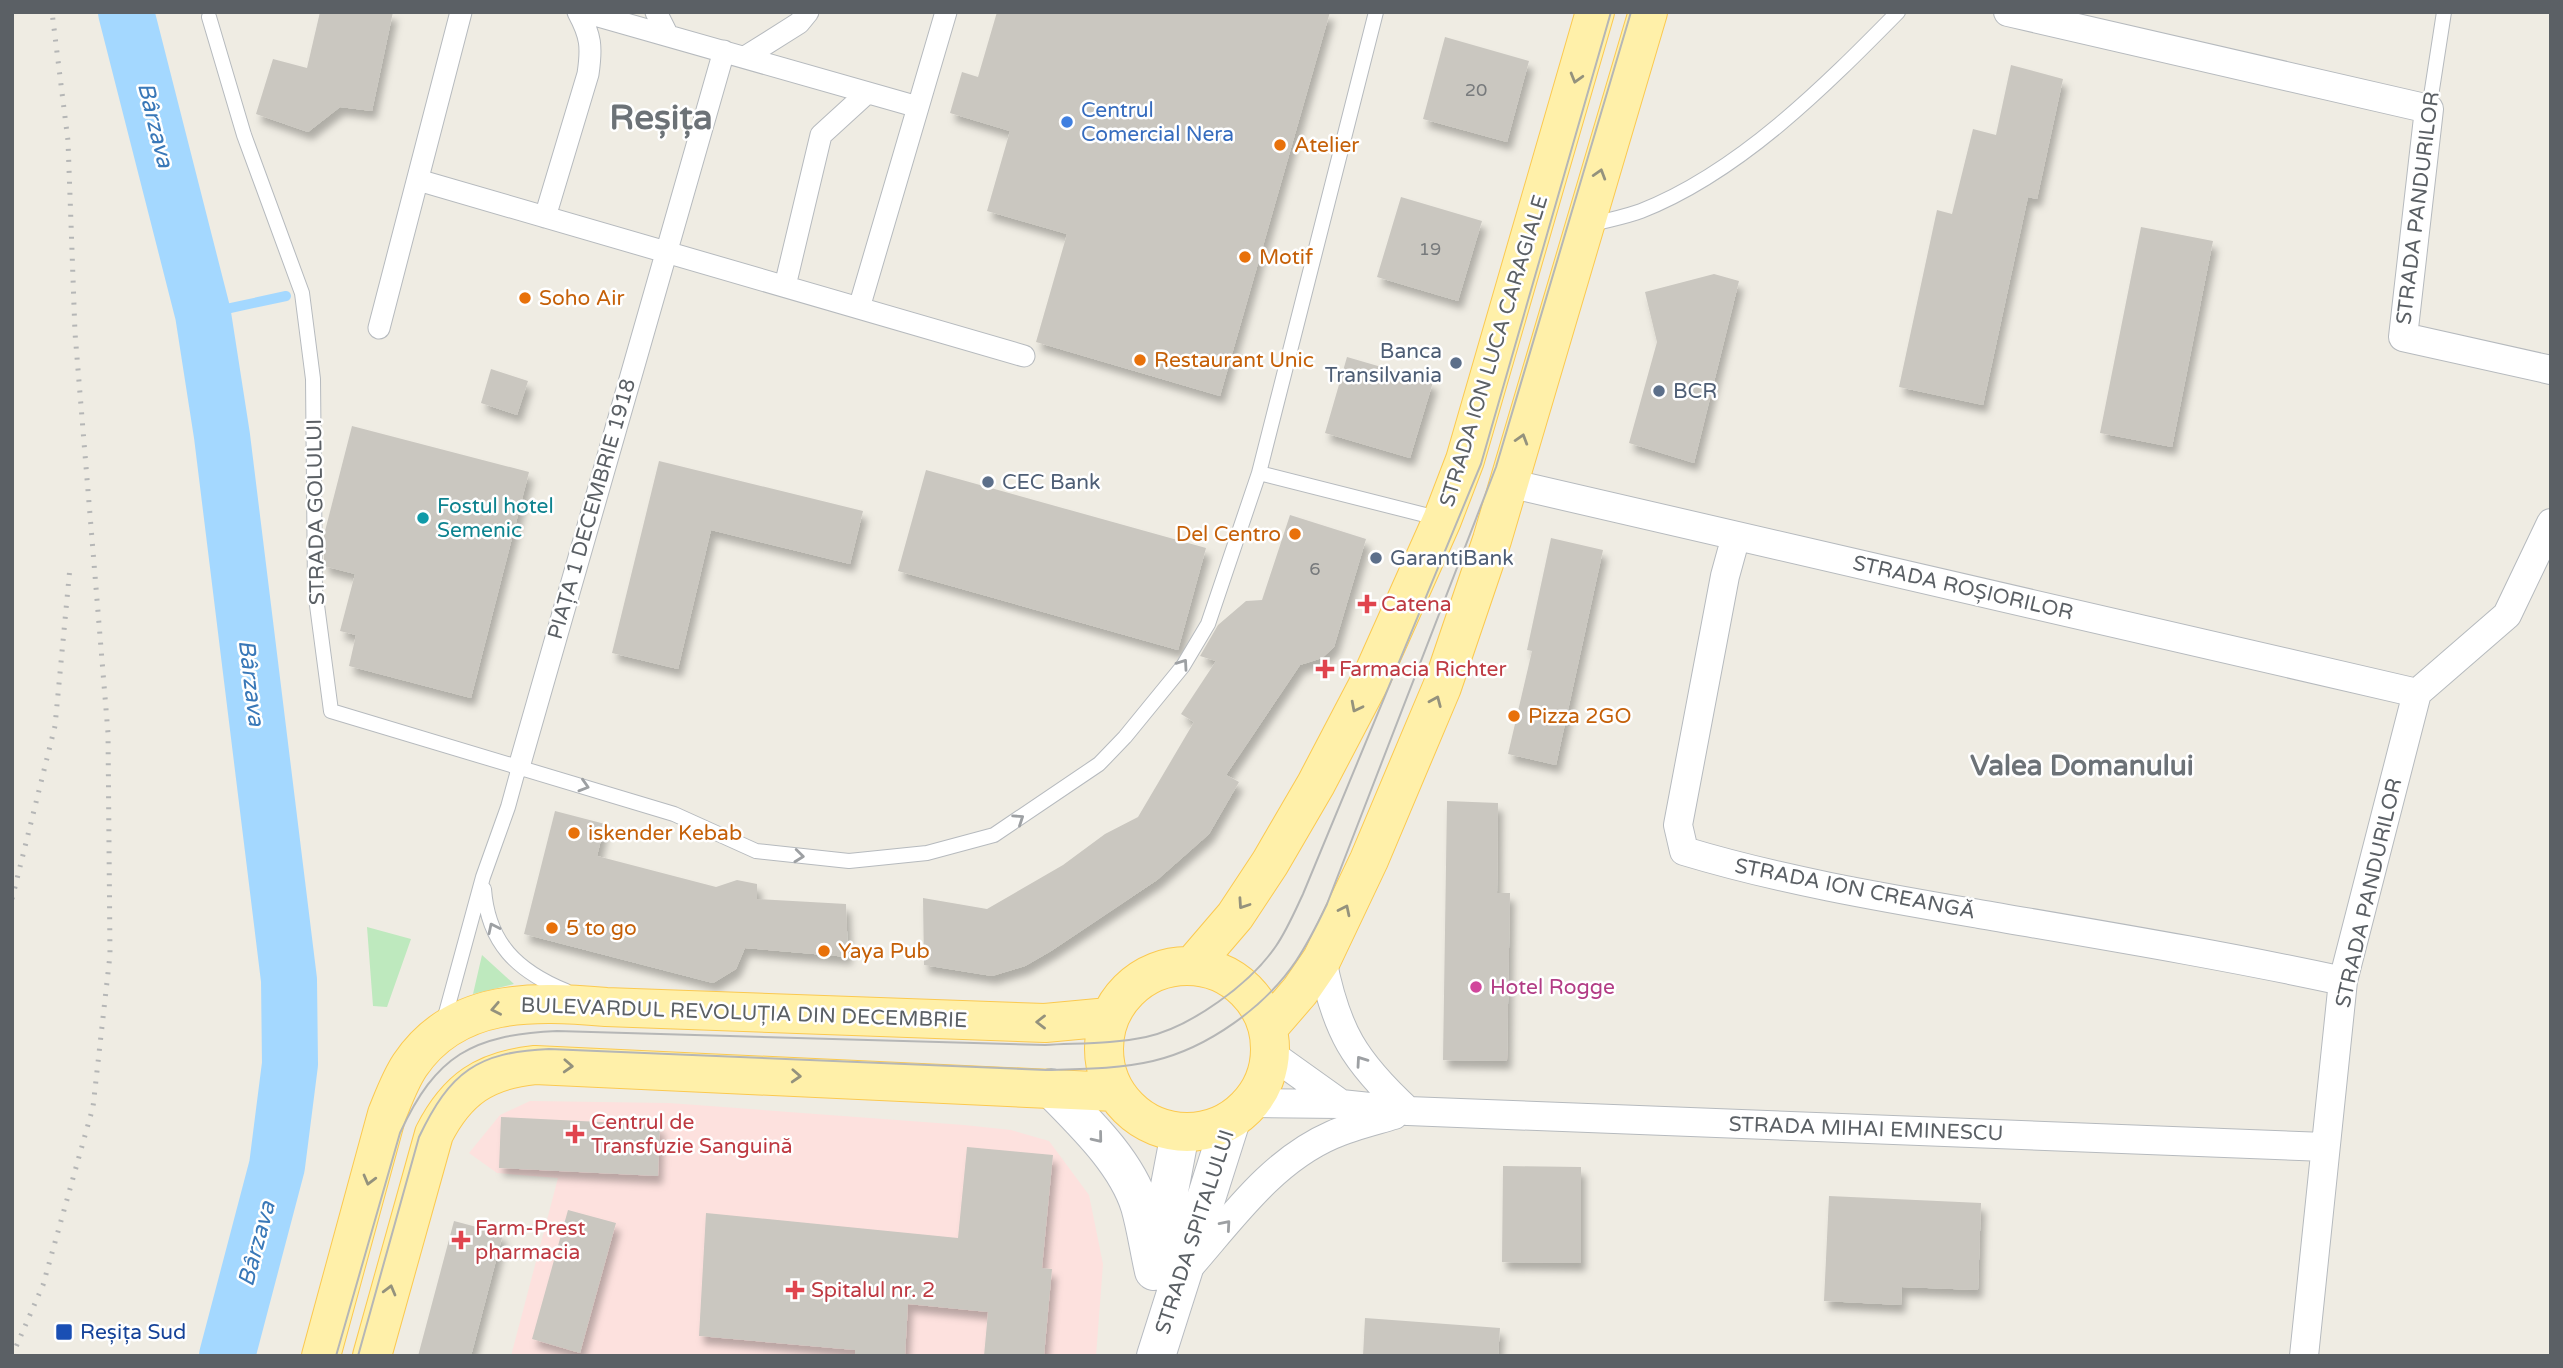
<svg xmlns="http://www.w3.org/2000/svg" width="2563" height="1368" viewBox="0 0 2563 1368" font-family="'Varela Round',sans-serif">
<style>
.medical{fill:#fde1de}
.green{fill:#bee9be}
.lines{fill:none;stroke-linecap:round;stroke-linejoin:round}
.stream{stroke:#a4d8ff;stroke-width:10}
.river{stroke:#a4d8ff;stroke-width:56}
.building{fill:#cac7c0;filter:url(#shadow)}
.service-casing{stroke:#b6babe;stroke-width:16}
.pedestrian-casing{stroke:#b6babe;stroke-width:23}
.minor-casing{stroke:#b6babe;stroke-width:30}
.secondary-casing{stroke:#b7bbc1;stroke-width:40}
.primary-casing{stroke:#fbc950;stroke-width:40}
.service{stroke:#fff;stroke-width:14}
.pedestrian{stroke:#fff;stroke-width:21}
.minor{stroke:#fff;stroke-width:28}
.secondary{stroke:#fff;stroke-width:38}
.primary{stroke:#fff0a9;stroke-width:38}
.tram{stroke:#b5b6b6;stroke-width:2}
.rail{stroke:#b5b6b6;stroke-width:5;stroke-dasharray:2 9;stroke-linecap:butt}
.oneway{stroke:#94927d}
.oneway2{stroke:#9da0a3}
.shop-dot{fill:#3f7fe0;stroke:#fff;stroke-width:2.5}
.food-dot{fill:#e8710a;stroke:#fff;stroke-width:2.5}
.service-dot{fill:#5c6f8a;stroke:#fff;stroke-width:2.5}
.culture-dot{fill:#0f9aa8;stroke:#fff;stroke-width:2.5}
.health-dot{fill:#e0444e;stroke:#fff;stroke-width:2.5}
.hotel-dot{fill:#d1479c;stroke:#fff;stroke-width:2.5}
.transit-dot{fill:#1a4fb4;stroke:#fff;stroke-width:2.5}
.labels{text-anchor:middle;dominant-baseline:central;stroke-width:5;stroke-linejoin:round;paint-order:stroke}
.number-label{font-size:18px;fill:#777a7c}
.shop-label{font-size:21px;fill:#366cbe;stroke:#fff;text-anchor:start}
.food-label{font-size:21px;fill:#c56008;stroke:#fff;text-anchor:start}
.street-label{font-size:21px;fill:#5b6065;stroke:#fff}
.service-label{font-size:21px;fill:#4e5e75;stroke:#fff;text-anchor:start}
.culture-label{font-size:21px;fill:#0d838f;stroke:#fff;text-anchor:start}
.health-label{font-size:21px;fill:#be3a42;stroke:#fff;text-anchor:start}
.hotel-label{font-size:21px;fill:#b23c85;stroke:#fff;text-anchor:start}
.transit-label{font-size:21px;fill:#164399;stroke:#fff;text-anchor:start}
.water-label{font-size:23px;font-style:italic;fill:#3978b8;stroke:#fff}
.district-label{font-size:28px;font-weight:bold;fill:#6c7277;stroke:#fff}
.town-label{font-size:35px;font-weight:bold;fill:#6c7277;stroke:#fff}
</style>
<defs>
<filter id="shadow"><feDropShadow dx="4.5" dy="8" stdDeviation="3.5" flood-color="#0004"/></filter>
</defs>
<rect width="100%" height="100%" fill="#efece3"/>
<path class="medical" d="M530 1101 669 1103 964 1125 1011 1130 1049 1141 1089 1195 1103 1264 1096 1356H511L558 1178 497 1173 469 1153 500 1115Z"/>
<path class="green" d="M367 927 411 939 387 1007 373 1006Z
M482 955 514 984 473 994Z"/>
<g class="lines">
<path class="stream" d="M203 314 286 296"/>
<path class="river" d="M126 12 203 314 222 436 289 980 290 1064 277 1166 227 1356"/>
</g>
<path class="building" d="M320 12H393L372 111 340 107 308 132 256 114 273 59 307 68Z
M997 12H1330L1220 396 1036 342 1067 234 987 211 1010 131 950 113 962 72 978 77Z
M1445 37 1529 61 1507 142 1423 119Z
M2011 65 2063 79 2037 199 2028 197 1983 405 1899 387 1937 210 1952 214 1973 129 1996 135Z
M1401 197 1482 221 1458 301 1377 277Z
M2141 227 2213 241 2172 447 2100 433Z
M1714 274 1739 281 1694 463 1629 443 1657 342 1645 292Z
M1347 357 1433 382 1410 458 1325 433Z
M491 369 528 381 517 415 481 403Z
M352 426 529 472 471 698 349 666 356 635 340 631 355 574 324 566V535Z
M659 461 863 511 850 564 711 530 678 669 612 653Z
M926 470 1206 548 1178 650 898 571Z
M1290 515 1366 539 1334 647 1322 658 1300 665 1226 775 1239 782 1209 834 1157 880 1051 951 1025 966 992 976 924 965 923 898 987 909 1063 865 1105 834 1138 817 1194 722 1181 714 1216 661 1200 656 1218 625 1246 601 1262 600Z
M1551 538 1603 550 1556 765 1508 754 1532 651 1527 650Z
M1447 801 1498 803 1497 893H1510L1507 1061 1443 1060Z
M555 811 605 824 597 856 716 887 737 880 757 884V899L846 904 848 957 745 948 736 969 713 983 524 934Z
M501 1117 660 1125 658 1176 499 1168Z
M967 1147 1053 1155 1042 1268 1052 1269 1044 1356H984L988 1312 908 1304 905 1356H855V1350L699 1336 706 1213 958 1238Z
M1503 1166 1581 1167V1263L1502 1262Z
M1829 1196 1981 1203 1978 1290 1902 1287 1901 1305 1824 1301Z
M568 1210 616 1223 580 1353 532 1339Z
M454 1221 503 1234 471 1356H418Z
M1365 1318 1500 1328 1498 1356H1363Z"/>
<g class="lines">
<g class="service-casing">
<path id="service" d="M209 17 244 135 302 293 313 379 315 590 331 711 674 814 756 851 849 861 927 853 994 835 1099 764 1125 737 1183 666 1208 624 1259 473 1376 12
M2429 109 2444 12
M1590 225C1607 220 1625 217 1641 211 1740 172 1825 86 1898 12
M1259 473 1441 519
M484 889C488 943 517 971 566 991
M443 1024 483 877 508 807 519 767"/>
</g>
<g class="pedestrian-casing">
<path id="pedestrian" d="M584 12 918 107
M656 12 667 34
M745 57 799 23 808 12
M418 180 1024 356
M545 217 588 74C592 47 591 36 578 12
M785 286 821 135 867 93
M859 308 946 12
M379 328 461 12
M519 767 724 51"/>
</g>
<g class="minor-casing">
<path id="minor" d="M2008 12 2429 109 2403 337 2551 370
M1508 483 2417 693
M1736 536 1725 576 1678 825 1684 851C1780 880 1880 897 1979 914 2101 935 2223 955 2343 981
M1322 959C1336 1031 1354 1061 1408 1111
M1271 1054 1341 1104
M1251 1103 1341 1104 1408 1111 2325 1147
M1190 1266C1232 1218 1272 1161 1332 1135 1352 1126 1374 1121 1394 1115
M2304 1356 2343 981 2417 693 2507 615 2551 523"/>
</g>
<g class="secondary-casing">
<path id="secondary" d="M1051 1088C1083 1121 1126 1161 1140 1206 1146 1227 1149 1249 1154 1271
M1157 1254 1180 1133
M1156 1356 1231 1120"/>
</g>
<g class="primary-casing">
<path id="primary" d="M1193 965 1235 916 1270 863 1316 784 1371 679 1442 520 1465 460 1595 12
M1104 1049a83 83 0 1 1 166 0a83 83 0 1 1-166 0Z
M1268 1028 1300 991 1322 959 1369 860 1442 687 1492 540 1648 12
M321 1356 387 1114C394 1097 400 1080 410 1065 456 997 534 1001 606 1007L1045 1023 1109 1017
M372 1356 434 1134C457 1089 485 1070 535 1065L1115 1092"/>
</g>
<use href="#service" class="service"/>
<use href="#pedestrian" class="pedestrian"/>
<use href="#minor" class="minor"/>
<use href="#secondary" class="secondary"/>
<use href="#primary" class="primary"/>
<path class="tram" d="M336 1356 400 1133C436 1055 472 1035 557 1031L1045 1045C1078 1043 1113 1044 1146 1037 1191 1027 1250 984 1276 946 1287 930 1295 911 1303 894L1481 464 1611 12
M358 1356 419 1137C450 1072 477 1052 549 1049L1046 1070C1081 1069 1119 1069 1153 1061 1208 1048 1265 1007 1296 961 1308 943 1318 923 1327 904L1496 467 1631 12"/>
<path class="rail" d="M12 899 55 726 70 567
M12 1356 43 1285 93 1107 110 955 108 733 75 333 68 141 52 12"/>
</g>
<defs><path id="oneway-chevron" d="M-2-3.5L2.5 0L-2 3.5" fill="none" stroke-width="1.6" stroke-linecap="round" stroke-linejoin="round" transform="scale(1.75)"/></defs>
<g class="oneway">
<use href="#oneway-chevron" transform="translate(1576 78) rotate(106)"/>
<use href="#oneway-chevron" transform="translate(1600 174) rotate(-73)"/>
<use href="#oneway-chevron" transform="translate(1522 439) rotate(-73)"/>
<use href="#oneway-chevron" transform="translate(1436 701) rotate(-67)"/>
<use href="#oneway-chevron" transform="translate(1356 707) rotate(117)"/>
<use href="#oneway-chevron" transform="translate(1243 904) rotate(124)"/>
<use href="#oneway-chevron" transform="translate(1345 910) rotate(-64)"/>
<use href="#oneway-chevron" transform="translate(496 1009) rotate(169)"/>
<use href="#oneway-chevron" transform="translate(1041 1022) rotate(180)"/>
<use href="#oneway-chevron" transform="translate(568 1066) rotate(3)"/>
<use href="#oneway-chevron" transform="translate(796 1076) rotate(3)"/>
<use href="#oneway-chevron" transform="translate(369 1180) rotate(105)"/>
<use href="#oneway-chevron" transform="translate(390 1290) rotate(-75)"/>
</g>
<g class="oneway2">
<use href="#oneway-chevron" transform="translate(1183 664) rotate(-55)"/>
<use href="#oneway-chevron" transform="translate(584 786) rotate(17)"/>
<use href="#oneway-chevron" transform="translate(1019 819) rotate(-34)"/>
<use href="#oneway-chevron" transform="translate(799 856) rotate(6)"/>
<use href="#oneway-chevron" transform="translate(493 928) rotate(-116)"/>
<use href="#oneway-chevron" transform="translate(1361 1061) rotate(-125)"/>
<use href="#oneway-chevron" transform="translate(1098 1138) rotate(51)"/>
<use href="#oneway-chevron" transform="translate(1226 1225) rotate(-49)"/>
</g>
<circle class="shop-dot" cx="1067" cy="122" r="7"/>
<g class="food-dot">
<circle cx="1280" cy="145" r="7"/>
<circle cx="1245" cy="257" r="7"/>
<circle cx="525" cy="298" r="7"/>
<circle cx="1140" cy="360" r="7"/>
<circle cx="1295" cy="534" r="7"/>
<circle cx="1514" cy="716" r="7"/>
<circle cx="574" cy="833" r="7"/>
<circle cx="552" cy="928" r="7"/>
<circle cx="824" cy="951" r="7"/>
</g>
<g class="service-dot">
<circle cx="1456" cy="363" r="7"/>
<circle cx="1659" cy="391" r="7"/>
<circle cx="988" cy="482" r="7"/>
<circle cx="1376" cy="558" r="7"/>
</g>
<circle class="culture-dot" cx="423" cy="518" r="7"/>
<g class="health-dot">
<path d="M1363.5 593.5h7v7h7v7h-7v7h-7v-7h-7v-7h7z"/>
<path d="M1321.5 658.5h7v7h7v7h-7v7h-7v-7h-7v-7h7z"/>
<path d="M571.5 1123.5h7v7h7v7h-7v7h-7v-7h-7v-7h7z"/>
<path d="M457.5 1229.5h7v7h7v7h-7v7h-7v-7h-7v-7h7z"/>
<path d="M791.5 1279.5h7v7h7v7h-7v7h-7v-7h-7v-7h7z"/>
</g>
<circle class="hotel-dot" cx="1476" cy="987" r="7"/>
<rect class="transit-dot" x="55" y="1323" width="18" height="18" rx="3.5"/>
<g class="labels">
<g class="number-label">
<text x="1476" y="90">20</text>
<text x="1430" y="249">19</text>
<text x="1315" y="569">6</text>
</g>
<g class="shop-label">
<text x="1081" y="110">Centrul<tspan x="1081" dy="24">Comercial Nera</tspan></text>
</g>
<g class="food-label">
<text x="1294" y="145">Atelier</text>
<text x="1259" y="257">Motif</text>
<text x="539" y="298">Soho Air</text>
<text x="1154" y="360">Restaurant Unic</text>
<text x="1281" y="534" text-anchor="end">Del Centro</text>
<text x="1528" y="716">Pizza 2GO</text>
<text x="588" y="833">iskender Kebab</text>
<text x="566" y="928">5 to go</text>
<text x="838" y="951">Yaya Pub</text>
</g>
<g class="street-label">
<text transform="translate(2418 208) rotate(-83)">STRADA PANDURILOR</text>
<text transform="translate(1494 351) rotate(-73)">STRADA ION LUCA CARAGIALE</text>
<text transform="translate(592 509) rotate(-74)">PIAȚA 1 DECEMBRIE 1918</text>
<text transform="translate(316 512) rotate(-91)">STRADA GOLULUI</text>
<text transform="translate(1963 588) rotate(13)">STRADA ROȘIORILOR</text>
<text transform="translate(1855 889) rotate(11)">STRADA ION CREANGĂ</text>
<text transform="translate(2369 893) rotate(-77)">STRADA PANDURILOR</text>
<text transform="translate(744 1013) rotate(2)">BULEVARDUL REVOLUȚIA DIN DECEMBRIE</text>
<text transform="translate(1866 1129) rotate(2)">STRADA MIHAI EMINESCU</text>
<text transform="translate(1195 1232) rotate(-72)">STRADA SPITALULUI</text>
</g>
<g class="service-label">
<text x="1442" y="351" text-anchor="end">Banca<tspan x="1442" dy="24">Transilvania</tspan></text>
<text x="1673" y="391">BCR</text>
<text x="1002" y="482">CEC Bank</text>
<text x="1390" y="558">GarantiBank</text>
</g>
<g class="culture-label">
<text x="437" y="506">Fostul hotel<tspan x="437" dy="24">Semenic</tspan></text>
</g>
<g class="health-label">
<text x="1381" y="604">Catena</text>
<text x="1339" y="669">Farmacia Richter</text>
<text x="591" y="1122">Centrul de<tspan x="591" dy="24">Transfuzie Sanguină</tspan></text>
<text x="475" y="1228">Farm-Prest<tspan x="475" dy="24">pharmacia</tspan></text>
<text x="811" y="1290">Spitalul nr. 2</text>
</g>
<g class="hotel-label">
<text x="1490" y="987">Hotel Rogge</text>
</g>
<g class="transit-label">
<text x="80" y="1332">Reșița Sud</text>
</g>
<g class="water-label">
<text transform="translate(155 125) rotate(76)">Bârzava</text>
<text transform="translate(251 683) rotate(83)">Bârzava</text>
<text transform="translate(257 1244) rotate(-75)">Bârzava</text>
</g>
<g class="district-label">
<text x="2082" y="766">Valea Domanului</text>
</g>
<g class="town-label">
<text x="661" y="118">Reșița</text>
</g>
</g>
<rect width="2563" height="1368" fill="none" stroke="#5b6065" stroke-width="28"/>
</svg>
